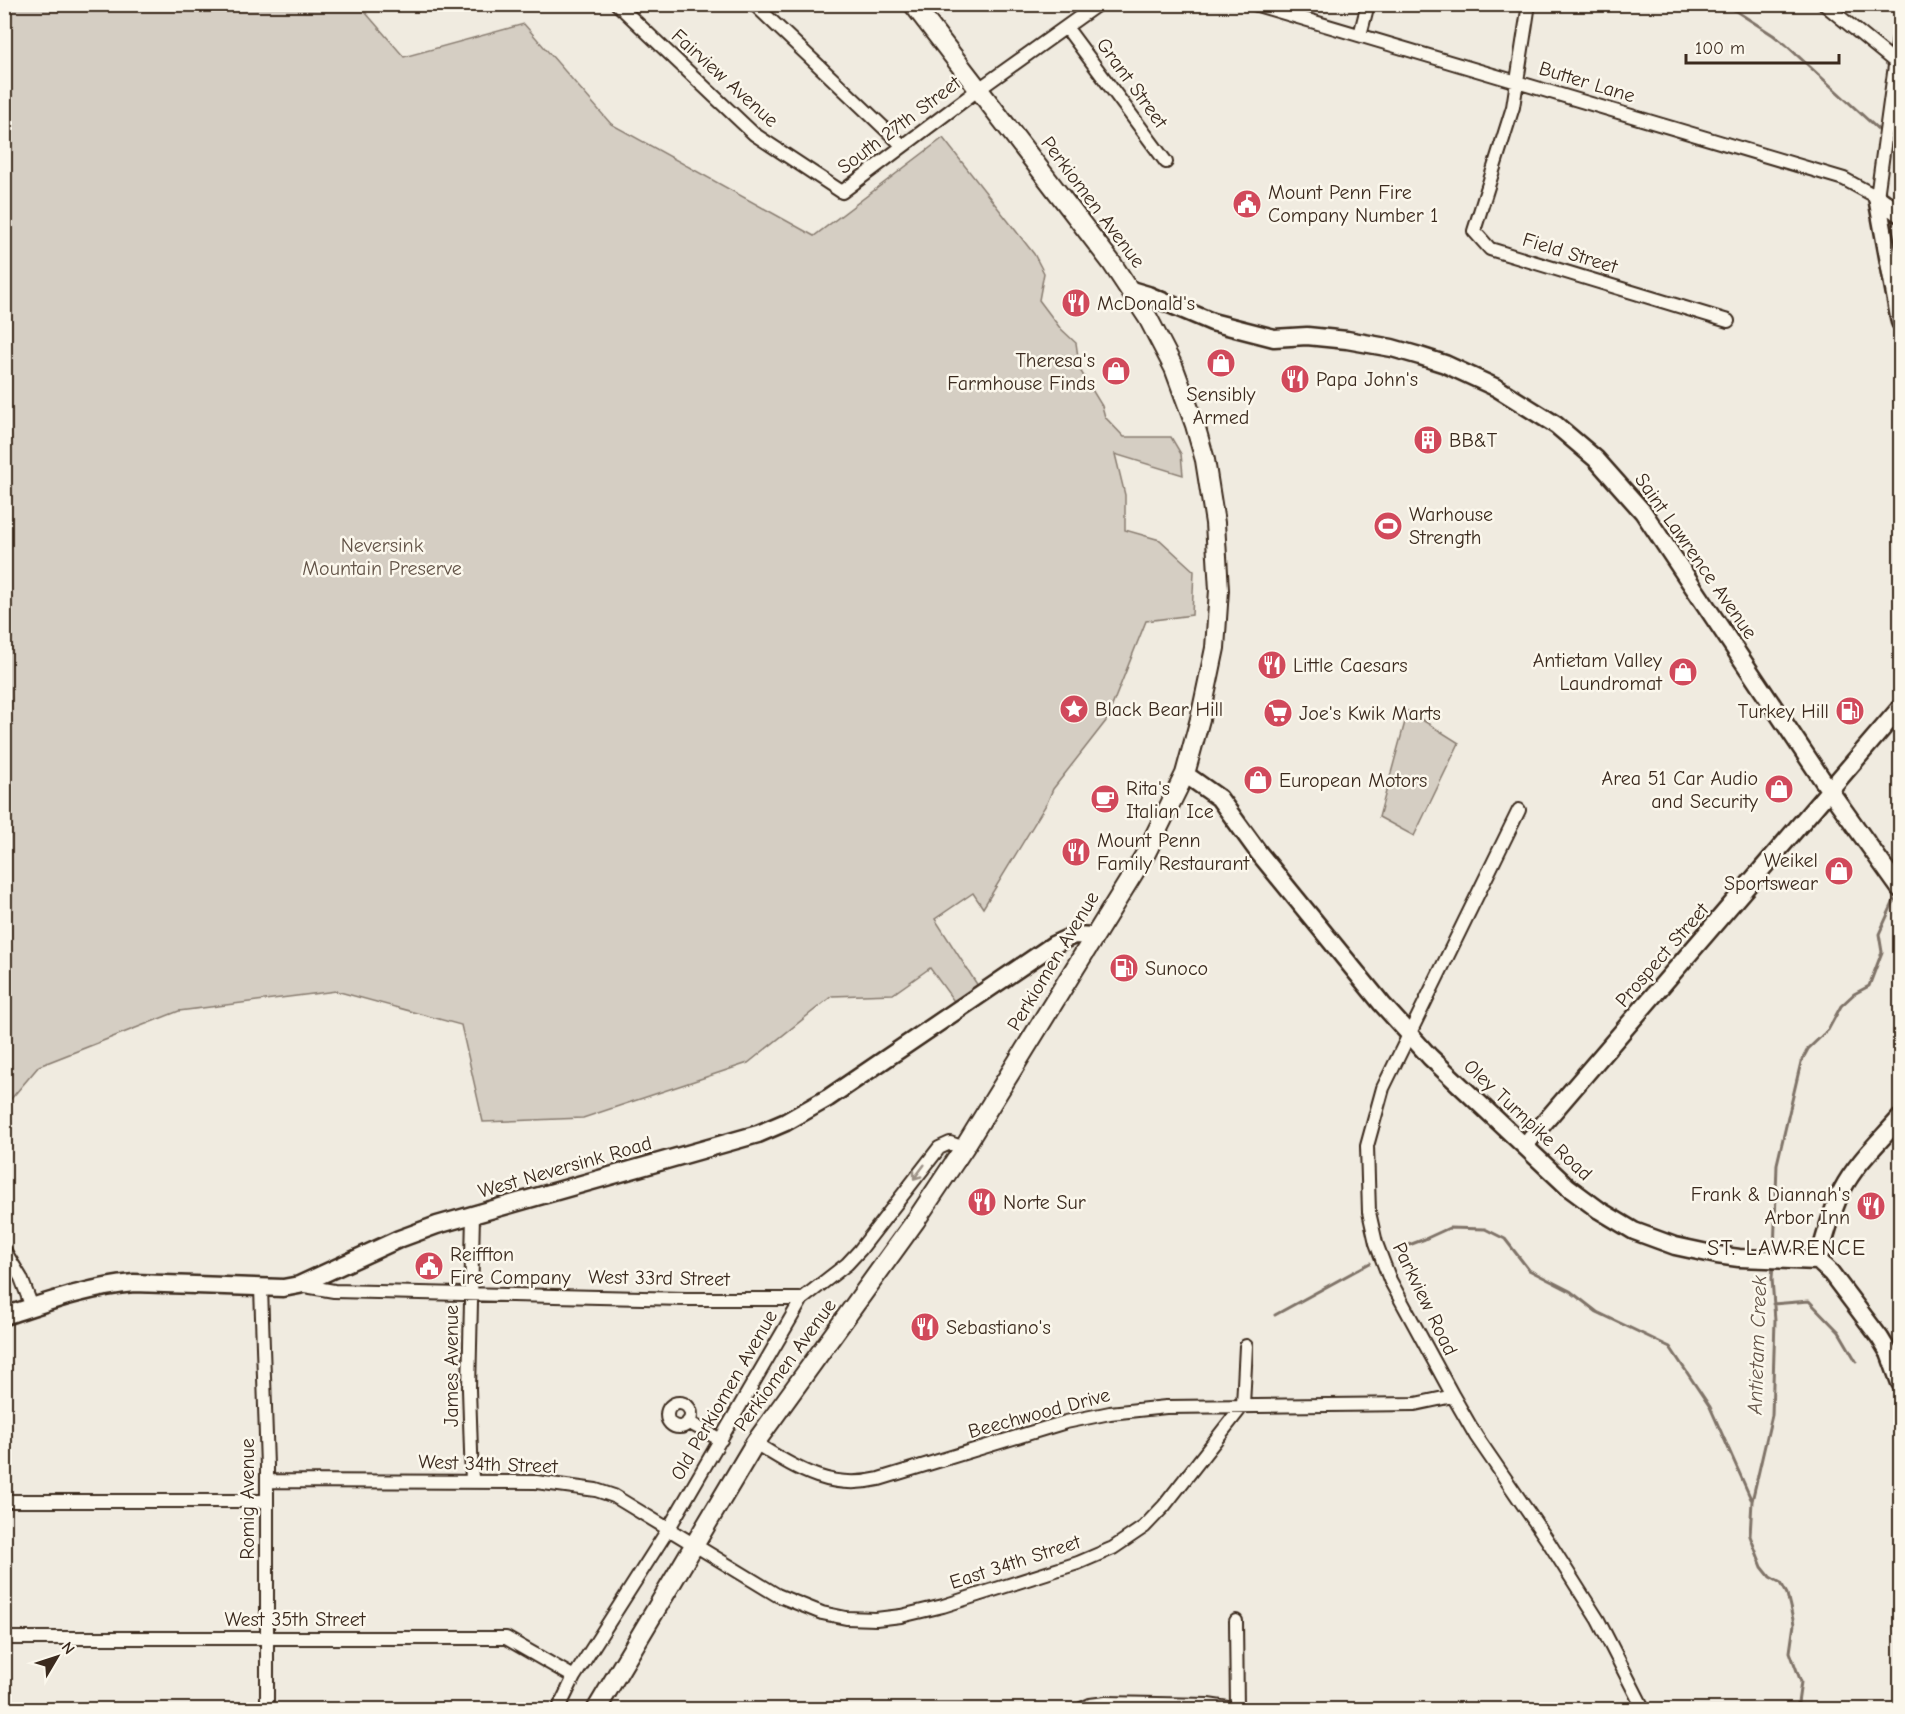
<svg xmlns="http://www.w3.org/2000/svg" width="1905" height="1714" viewBox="0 0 1905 1714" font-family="'Comic Neue',sans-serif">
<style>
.green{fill:#d5cec3;stroke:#887c70;stroke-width:1.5}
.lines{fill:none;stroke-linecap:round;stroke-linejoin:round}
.stream{stroke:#7f7367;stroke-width:3}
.street-casing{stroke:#3b2a1e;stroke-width:16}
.secondary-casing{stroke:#3b2a1e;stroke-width:21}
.primary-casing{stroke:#3b2a1e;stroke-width:22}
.street{stroke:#fbf7ec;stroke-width:12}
.secondary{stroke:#fbf7ec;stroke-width:16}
.primary{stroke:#fbf7ec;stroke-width:18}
.oneway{stroke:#9b9085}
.labels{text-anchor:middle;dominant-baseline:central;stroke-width:5;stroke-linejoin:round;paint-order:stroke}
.street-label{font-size:20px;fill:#3b2a1e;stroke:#fbf7ec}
.poi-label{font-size:20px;fill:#3b2a1e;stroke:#fbf7ec;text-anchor:start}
.park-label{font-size:20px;fill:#625347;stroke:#fbf7ec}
.water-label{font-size:21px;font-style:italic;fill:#635448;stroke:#fbf7ec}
.quarter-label{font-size:22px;letter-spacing:1.5px;fill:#3b2a1e;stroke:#fbf7ec}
</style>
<rect width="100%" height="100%" fill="#f0ebe0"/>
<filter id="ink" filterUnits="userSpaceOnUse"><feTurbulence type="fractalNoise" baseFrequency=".0167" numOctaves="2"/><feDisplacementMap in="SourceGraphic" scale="12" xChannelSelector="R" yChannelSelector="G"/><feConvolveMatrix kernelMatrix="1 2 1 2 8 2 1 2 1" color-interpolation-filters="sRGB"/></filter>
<g filter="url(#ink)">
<path class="green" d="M5 5H359L404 57 524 24 611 124 814 236 943 138 1034 254 1044 273 1039 300 1060 328 1076 343 1080 370 1102 406 1105 417 1124 437H1171L1181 454 1183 475 1115 454 1125 495V530L1160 540 1194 571 1192 615 1146 621 1106 721 1053 789 1047 803 983 908 973 893 935 919 980 989 956 1004 930 968 893 994 832 996 748 1063 583 1118 483 1122 461 1025 336 991 179 1011 39 1066 5 1106Z
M1408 711 1459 743 1414 836 1379 817Z"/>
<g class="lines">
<path class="stream" d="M1725 4 1773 35 1786 45 1881 132
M1889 138 1900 146
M1393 1251 1425 1239 1449 1228 1485 1229 1505 1239 1529 1270 1570 1291 1597 1312 1670 1347 1710 1407 1751 1499
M1774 1253 1777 1164 1801 1062 1808 1049 1828 1030 1841 1006 1854 994 1869 986 1882 952 1879 934 1893 903 1900 895
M1773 1266 1772 1278 1775 1320 1772 1415 1752 1501 1750 1536 1762 1567 1770 1577 1781 1583 1787 1594 1794 1624 1790 1652 1801 1682 1797 1710
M1773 1304 1809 1301 1839 1332 1856 1361
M1275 1315 1370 1263"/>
<g class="street-casing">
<path id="street" d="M617 4 754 134 842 192 979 89 1098 4
M754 4 903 146
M1254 4 1844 179 1877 197 1900 29
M1529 4 1513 107 1474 231 1490 249 1728 321
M1824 4 1900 66
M1066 27 1166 162
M1360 35 1368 4
M1519 810 1383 1088 1367 1146 1369 1212 1376 1243 1390 1280 1453 1396 1476 1436 1548 1541 1598 1620 1644 1710
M4 1250 21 1278 32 1307
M299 1285 334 1291 686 1299H802
M261 1288 267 1466V1710
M667 1415a12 12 0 1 1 24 0a12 12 0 1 1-24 0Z
M688 1422 721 1440
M755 1443C796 1468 829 1491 879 1479L1066 1422 1110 1413 1166 1407 1415 1404 1453 1396
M267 1481 536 1482 596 1490 614 1496 777 1595 822 1613 846 1618 876 1619 901 1616 943 1606 1078 1563 1113 1548 1144 1527 1164 1506 1243 1405 1246 1346
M472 1482 469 1389 473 1215
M4 1501H267
M1236 1621 1237 1708
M4 1638H506L574 1677
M558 1710 574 1677 669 1528 802 1299 847 1264 860 1250 939 1148 950 1143 964 1148
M1079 1710 1090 1705 1106 1703 1208 1705 1241 1710"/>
</g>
<g class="secondary-casing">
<path id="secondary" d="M1877 197 1900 322
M1877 197 1900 214
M1131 290 1148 295 1212 322 1274 338 1307 336 1347 340 1392 348 1420 356 1445 364 1497 388 1556 425 1596 459 1643 512 1830 791 1900 889
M1185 774 1219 798 1259 853 1382 1004 1430 1057 1568 1187 1599 1210 1634 1231 1675 1246 1717 1255 1739 1258 1818 1261 1831 1273 1880 1338 1889 1353 1900 1383
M1525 1145 1900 708
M1818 1261C1825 1238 1831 1212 1842 1190 1856 1163 1880 1141 1900 1118
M4 1316C48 1302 89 1287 134 1283L283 1288 299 1285 399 1239 437 1225 758 1134 786 1122 828 1098 1053 945 1074 935 1094 936"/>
</g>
<g class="primary-casing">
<path id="primary" d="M596 1710 755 1443 916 1220 964 1148 1146 853 1185 774 1200 719 1210 672 1215 648 1219 590 1215 523 1205 460 1195 425 1174 368 1148 318 1111 262 913 4"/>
</g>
<use href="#street" class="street"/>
<use href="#secondary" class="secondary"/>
<use href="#primary" class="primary"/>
</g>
<defs><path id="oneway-shaft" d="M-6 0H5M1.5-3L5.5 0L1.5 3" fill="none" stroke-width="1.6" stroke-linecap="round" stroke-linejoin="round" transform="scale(1.5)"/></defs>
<use class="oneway" href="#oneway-shaft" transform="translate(919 1172) rotate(127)"/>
</g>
<defs>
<g id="civic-disc" transform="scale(1.5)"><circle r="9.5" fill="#d1495b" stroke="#fbf7ec"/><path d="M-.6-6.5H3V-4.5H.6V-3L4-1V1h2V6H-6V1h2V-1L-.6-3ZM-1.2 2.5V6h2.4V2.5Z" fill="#fff"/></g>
<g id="restaurant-disc" transform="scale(1.5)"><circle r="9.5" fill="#d1495b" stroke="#fbf7ec"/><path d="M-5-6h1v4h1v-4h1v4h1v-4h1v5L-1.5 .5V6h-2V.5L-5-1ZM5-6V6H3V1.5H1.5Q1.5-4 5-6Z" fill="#fff"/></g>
<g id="shop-disc" transform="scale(1.5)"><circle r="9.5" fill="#d1495b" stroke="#fbf7ec"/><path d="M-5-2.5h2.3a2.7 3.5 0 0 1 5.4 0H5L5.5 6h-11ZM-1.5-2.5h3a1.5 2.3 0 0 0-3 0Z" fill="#fff"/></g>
<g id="building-disc" transform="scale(1.5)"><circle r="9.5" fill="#d1495b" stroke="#fbf7ec"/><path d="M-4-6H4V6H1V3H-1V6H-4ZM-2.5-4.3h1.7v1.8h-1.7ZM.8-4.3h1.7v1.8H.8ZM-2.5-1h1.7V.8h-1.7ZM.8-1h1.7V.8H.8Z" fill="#fff"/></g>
<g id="stadium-disc" transform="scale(1.5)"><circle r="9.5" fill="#d1495b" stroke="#fbf7ec"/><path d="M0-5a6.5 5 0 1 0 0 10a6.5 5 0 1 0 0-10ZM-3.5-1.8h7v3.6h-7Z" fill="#fff"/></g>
<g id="sight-disc" transform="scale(1.5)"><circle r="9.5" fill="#d1495b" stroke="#fbf7ec"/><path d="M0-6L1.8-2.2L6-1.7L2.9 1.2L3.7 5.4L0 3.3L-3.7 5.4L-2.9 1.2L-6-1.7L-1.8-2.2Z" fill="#fff"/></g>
<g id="fuel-disc" transform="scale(1.5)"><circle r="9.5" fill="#d1495b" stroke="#fbf7ec"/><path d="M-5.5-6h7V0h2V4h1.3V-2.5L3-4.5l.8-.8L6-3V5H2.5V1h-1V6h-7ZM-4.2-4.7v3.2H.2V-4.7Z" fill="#fff"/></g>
<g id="supermarket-disc" transform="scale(1.5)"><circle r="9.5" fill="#d1495b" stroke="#fbf7ec"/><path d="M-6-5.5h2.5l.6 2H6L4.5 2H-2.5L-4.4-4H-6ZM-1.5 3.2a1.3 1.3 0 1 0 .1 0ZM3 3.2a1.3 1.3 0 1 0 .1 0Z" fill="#fff"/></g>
<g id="cafe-disc" transform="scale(1.5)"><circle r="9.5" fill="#d1495b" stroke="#fbf7ec"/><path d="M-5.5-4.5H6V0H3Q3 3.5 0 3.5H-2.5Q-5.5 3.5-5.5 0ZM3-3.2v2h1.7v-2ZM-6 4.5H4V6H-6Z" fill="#fff"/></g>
</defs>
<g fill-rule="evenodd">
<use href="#civic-disc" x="1247" y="204"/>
<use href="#restaurant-disc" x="1076" y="303"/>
<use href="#shop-disc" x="1221" y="363"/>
<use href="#shop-disc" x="1116" y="371"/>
<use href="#restaurant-disc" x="1295" y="379"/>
<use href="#building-disc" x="1428" y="440"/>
<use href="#stadium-disc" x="1388" y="526"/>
<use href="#restaurant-disc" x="1272" y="665"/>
<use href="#shop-disc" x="1683" y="672"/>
<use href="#sight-disc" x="1074" y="709"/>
<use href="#fuel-disc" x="1850" y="711"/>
<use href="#supermarket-disc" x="1278" y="713"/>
<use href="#shop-disc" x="1258" y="780"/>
<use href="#shop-disc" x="1779" y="789"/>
<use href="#cafe-disc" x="1105" y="799"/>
<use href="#restaurant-disc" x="1076" y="852"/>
<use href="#shop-disc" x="1839" y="871"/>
<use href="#fuel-disc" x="1124" y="968"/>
<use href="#restaurant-disc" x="982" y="1202"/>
<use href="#restaurant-disc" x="1871" y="1206"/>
<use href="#civic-disc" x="429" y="1266"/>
<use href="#restaurant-disc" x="925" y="1327"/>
</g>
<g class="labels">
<g class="street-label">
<text transform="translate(725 78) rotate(42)">Fairview Avenue</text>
<text transform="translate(1587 82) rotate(17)">Butter Lane</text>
<text transform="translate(1132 83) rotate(54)">Grant Street</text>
<text transform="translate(899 125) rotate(-37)">South 27th Street</text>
<text transform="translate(1093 202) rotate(53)">Perkiomen Avenue</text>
<text transform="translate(1570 253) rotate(17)">Field Street</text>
<text transform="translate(1696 556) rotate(55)">Saint Lawrence Avenue</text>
<text transform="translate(1662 955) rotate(-49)">Prospect Street</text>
<text transform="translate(1053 961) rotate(-59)">Perkiomen Avenue</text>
<text transform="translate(1528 1120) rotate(43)">Oley Turnpike Road</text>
<text transform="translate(565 1167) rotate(-16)">West Neversink Road</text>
<text transform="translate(659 1278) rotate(1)">West 33rd Street</text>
<text transform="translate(1425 1299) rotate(64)">Parkview Road</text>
<text transform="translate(785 1365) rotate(-54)">Perkiomen Avenue</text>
<text transform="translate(451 1366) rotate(-90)">James Avenue</text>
<text transform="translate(724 1395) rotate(-60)">Old Perkiomen Avenue</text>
<text transform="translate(1039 1413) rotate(-15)">Beechwood Drive</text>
<text transform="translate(488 1464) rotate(2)">West 34th Street</text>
<text transform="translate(247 1499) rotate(-90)">Romig Avenue</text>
<text transform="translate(1015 1562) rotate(-18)">East 34th Street</text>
<text x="295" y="1619">West 35th Street</text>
</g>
<g class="poi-label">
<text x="1268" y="192">Mount Penn Fire<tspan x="1268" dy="23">Company Number 1</tspan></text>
<text x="1097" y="303">McDonald's</text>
<text x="1095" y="360" text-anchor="end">Theresa's<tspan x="1095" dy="23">Farmhouse Finds</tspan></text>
<text x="1316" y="379">Papa John's</text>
<text x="1221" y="394" text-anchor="middle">Sensibly<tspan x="1221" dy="23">Armed</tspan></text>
<text x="1449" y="440">BB&amp;T</text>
<text x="1409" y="514">Warhouse<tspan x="1409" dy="23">Strength</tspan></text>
<text x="1662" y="660" text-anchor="end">Antietam Valley<tspan x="1662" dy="23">Laundromat</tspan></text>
<text x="1293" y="665">Little Caesars</text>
<text x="1095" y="709">Black Bear Hill</text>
<text x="1829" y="711" text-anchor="end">Turkey Hill</text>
<text x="1299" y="713">Joe's Kwik Marts</text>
<text x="1758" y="778" text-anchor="end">Area 51 Car Audio<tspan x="1758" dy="23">and Security</tspan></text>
<text x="1279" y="780">European Motors</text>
<text x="1126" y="788">Rita's<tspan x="1126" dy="23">Italian Ice</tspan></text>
<text x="1097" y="840">Mount Penn<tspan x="1097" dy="23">Family Restaurant</tspan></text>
<text x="1818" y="860" text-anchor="end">Weikel<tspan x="1818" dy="23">Sportswear</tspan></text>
<text x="1145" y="968">Sunoco</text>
<text x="1850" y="1194" text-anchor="end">Frank &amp; Diannah's<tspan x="1850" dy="23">Arbor Inn</tspan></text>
<text x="1003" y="1202">Norte Sur</text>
<text x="450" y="1254">Reiffton<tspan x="450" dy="23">Fire Company</tspan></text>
<text x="946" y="1327">Sebastiano's</text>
</g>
<g class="park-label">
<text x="382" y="545">Neversink<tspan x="382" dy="23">Mountain Preserve</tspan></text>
</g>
<g class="water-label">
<text transform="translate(1757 1345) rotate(-88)">Antietam Creek</text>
</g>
<g class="quarter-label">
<text x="1787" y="1248">ST. LAWRENCE</text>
</g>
</g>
<rect width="1905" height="1714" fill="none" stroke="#fbf7ec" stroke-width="24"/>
<rect x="12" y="12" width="1881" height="1690" fill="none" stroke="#3b2a1e" stroke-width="2" filter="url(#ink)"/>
<g transform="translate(57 1657) rotate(51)" stroke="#fbf7ec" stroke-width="4.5" paint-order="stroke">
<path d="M0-4.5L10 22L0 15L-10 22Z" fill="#3b2a1e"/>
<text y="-9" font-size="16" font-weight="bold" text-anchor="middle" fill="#3b2a1e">N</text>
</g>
<path d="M1686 54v9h153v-9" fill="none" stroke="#3b2a1e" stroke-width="3"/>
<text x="1695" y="54" font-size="18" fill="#3b2a1e" stroke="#fbf7ec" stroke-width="4.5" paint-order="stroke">100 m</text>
</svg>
